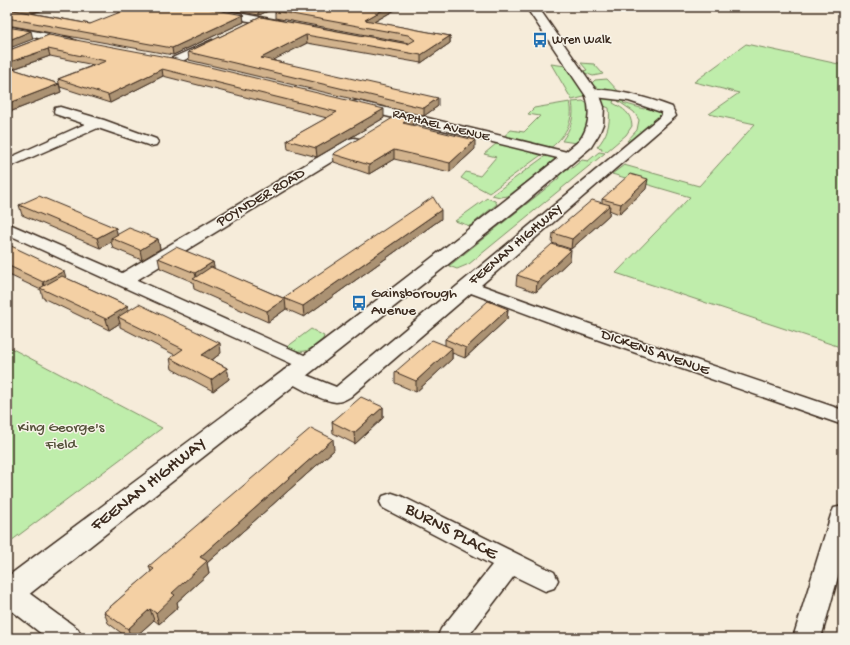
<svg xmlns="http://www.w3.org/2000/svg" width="850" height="645" viewBox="0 0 850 645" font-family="'Gochi Hand',sans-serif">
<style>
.green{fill:#bfedab;stroke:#7d8c64}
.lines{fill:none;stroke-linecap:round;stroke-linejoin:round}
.street-casing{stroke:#3b2a1e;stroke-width:3}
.secondary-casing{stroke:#3b2a1e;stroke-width:3}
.street{fill:#f7f3e8;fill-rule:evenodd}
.secondary{fill:#f7f3e8;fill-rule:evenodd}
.wall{fill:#d2b38d;stroke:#3b2a1e}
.shaded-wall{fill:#ab9273;stroke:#3b2a1e}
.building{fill:#f4d0a4;stroke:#3b2a1e}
.labels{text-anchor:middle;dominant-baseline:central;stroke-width:3;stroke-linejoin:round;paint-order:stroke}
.far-poi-label{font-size:13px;fill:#3b2a1e;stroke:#f7f3e8;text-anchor:start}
.far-street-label{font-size:13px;fill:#3b2a1e;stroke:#f7f3e8}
.street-label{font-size:15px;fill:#3b2a1e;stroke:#f7f3e8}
.poi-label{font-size:15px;fill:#3b2a1e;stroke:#f7f3e8;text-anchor:start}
.park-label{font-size:15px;fill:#55513a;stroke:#f7f3e8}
.near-street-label{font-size:18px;fill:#3b2a1e;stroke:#f7f3e8}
</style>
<rect width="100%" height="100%" fill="#f6ecda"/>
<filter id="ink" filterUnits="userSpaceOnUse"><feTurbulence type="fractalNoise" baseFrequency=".025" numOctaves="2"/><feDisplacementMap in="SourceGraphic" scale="8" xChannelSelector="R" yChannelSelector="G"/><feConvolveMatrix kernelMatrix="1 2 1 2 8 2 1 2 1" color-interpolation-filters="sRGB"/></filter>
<g filter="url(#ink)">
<path class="green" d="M746 44 843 65V348L616 273 690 197 612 174 624 165 699 186 755 124 709 114 739 93 694 82Z
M581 63 594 64 603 74 593 76 585 73 583 71 587 70Z
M551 64 566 66 585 94 584 97 572 100Z
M607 79 619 92 618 94 599 89 591 84 595 80Z
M607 97H615L613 103C624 109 631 113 632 126L626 135 607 151 601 150 602 148 597 147C607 136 611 123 609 108L602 105V99Z
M627 99 623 103 644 109 649 106 661 112 662 115 632 142 627 141 637 130 639 120 634 112 618 101V100Z
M583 101 589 105C589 121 588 131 576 143L563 141H562C571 128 575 117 572 102Z
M570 102C575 121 564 138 549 149L503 137 511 130 524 132 540 116 528 114 534 108Z
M497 143 544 153 489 193 461 178 466 172 480 176 496 157 484 154Z
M599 152 605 153 469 264 457 269 449 266 559 178 558 174 563 170 572 168 582 160 588 161Z
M548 154 555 156 556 160 508 196 500 197 492 195Z
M487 198 495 201 497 204 470 226 455 221Z
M311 329 324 336 323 339C309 350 306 356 287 347Z
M7 346 162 428 7 544Z"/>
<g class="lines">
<g class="street-casing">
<path id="street" d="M183 7H205L281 21 286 24 281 27 188 10Z
M7 26 70 38 76 41 70 44 7 32Z
M212 40 216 41 218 43 216 45 178 63H170L168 61 170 59Z
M591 89C619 90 646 97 672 107L676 116 481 285 587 323 843 410V425L573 331 471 293 350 397C346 399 341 402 336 402 318 400 300 387 284 380L281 375 284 370 291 369 336 387 662 115 661 112 629 101 587 96 585 93 587 90Z
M358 101 575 154 577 157 575 160 570 161 353 108 352 105 353 102Z
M60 107 104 120 156 139 158 142 156 145 151 146 98 128 7 168V159L85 124 55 114 54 111 55 108Z
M354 138 359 139 361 142 359 145 137 280 313 359 316 363 313 367 306 369 299 367 7 234V223L122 273 349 139Z
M392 493 401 496 554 572 558 580 554 588 545 591 514 576 467 638H437L441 629 492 565 383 508 380 502 383 496Z
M843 506V559L821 638H793L831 515 834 508Z
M9 582 18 585 78 629 82 638H47L7 607V583Z"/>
</g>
<g class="secondary-casing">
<path id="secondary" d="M526 7H538L600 96 604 107 603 124 599 134 591 147 520 207 442 269 18 603 7 607V577C199 433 394 292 579 141 589 128 591 111 586 96Z"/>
</g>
<use href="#street" class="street"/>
<use href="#secondary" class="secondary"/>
</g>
<path class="wall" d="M7 7H56L31 13 90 24 243 15 244 22 173 55 7 25Z
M213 7H277L259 15Z
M283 7H400L374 22 450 36V43L421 63 307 43 272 60 438 106 424 116 189 60 188 52 261 17 408 44 409 43 275 18V11Z
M49 35 384 118 317 157 288 149 287 140 327 118 163 76 110 103 60 87 58 79 94 65 50 56 13 69 59 84 61 92 7 113V51Z
M413 124 412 125 475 149 450 172 394 159 369 174 334 162 333 154Z
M646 189 619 214 609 210V215L571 249 552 243 553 233 602 203V199Z
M19 205 116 228 117 234 158 239 160 249 142 260 113 248 111 242 100 248 22 215Z
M441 219 304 317 286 309 268 322 194 289 193 282 160 268 158 258 213 262 214 269 283 298Z
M7 244 66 278 128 306 129 310 221 353 212 360 227 368 229 379 213 391 172 369 170 358 175 355 120 327V323L109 330 43 298 41 290 7 274Z
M570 260 536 292 516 285 517 275Z
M508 309 507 319 465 358 452 353V359L416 392 395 383V372L445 345V339Z
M383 407V418L355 444 333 433 332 422Z
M334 450 207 563 209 573 177 602 178 607 159 624 154 620 134 638H128L108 623 104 612 151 572 149 566Z"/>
<path class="shaded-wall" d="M26 7H56L15 17 13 10Z
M261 7H277L259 15 258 8Z
M388 7H400L365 27V20Z
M243 15 244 22 173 55 172 48Z
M31 31 33 39 7 49V41Z
M306 35 307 43 262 66 261 58Z
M450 36V43L421 63V55Z
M48 49 50 56 7 71V63Z
M162 69 163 76 110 103 108 95Z
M59 84 61 92 7 113V104Z
M438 98V106L424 116V108Z
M384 109V118L317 157 316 148Z
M413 116V124L404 131 403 123Z
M475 140V149L450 172V163Z
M394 150V159L369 174V165Z
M648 179 646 189 619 214 621 204Z
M610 205 609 215 571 249 572 239Z
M441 210V219L304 317 303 306Z
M116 228 118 238H111V242L100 248 97 238Z
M158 239 160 249 142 260 140 250Z
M571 250 570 260 536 292 537 282Z
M213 262 215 272 197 280 195 273Z
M64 271 67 281 45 290 43 282Z
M285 299 286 309 268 322 267 311Z
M128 306 130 317H118L120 323 109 330 106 319Z
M508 309 507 319 465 358 466 348Z
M220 343 221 353 204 366 202 355Z
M452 348V359L416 392V381Z
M227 368 229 379 213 391 211 380Z
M383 407V418L355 444 354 433Z
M333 439 334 450 207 563 209 573 177 602 178 607 159 624 156 613 200 557Z
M150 609 154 620 134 638H131L128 629Z"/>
<path class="building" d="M7 7H26L13 10 90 24 133 7H201L243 15 172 48 7 18Z
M250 7H261L258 8Z
M283 7H388L365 20 450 36 421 55 306 35 261 58 438 98 424 108 188 52 261 17 408 44 415 40 408 35 275 11Z
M7 27 31 31 7 41Z
M49 35 172 58 384 109 316 148 287 140 337 112 162 69 108 95 58 79 106 61 48 49 7 63V51Z
M7 67 59 84 7 104Z
M401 113 413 116 403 123 475 140 450 163 394 150 369 165 333 154Z
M630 174 648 179 621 204 602 199Z
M39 196 116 228 97 238 19 205Z
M433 197 441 210 303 306 283 298Z
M592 200 610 205 572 239 553 233Z
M129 228 158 239 140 250 111 238Z
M7 244 64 271 43 282 7 265Z
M552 244 571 250 537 282 517 275Z
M176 247 213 262 195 273 158 258Z
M211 267 285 299 267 311 193 279Z
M62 276 128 306 106 319 40 288Z
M488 301 508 309 466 348 445 339Z
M139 304 220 343 202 355 227 368 211 380 170 358 183 349 118 317Z
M432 340 452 348 416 381 395 372Z
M361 397 383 407 354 433 332 422Z
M311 428 333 439 200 557 207 561 172 593 175 595 156 613 150 609 128 629 104 612 154 569 149 566Z"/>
</g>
<defs>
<g id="bus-bare" transform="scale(1.2)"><path d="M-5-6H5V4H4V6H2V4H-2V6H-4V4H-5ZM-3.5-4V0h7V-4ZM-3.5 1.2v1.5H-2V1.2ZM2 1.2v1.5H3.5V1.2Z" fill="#1f6fb2" stroke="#f7f3e8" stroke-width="2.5" paint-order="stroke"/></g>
</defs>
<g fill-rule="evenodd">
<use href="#bus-bare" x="540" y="40"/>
<use href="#bus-bare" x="359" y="303"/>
</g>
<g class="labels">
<g class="far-poi-label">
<text x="552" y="40">Wren Walk</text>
</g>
<g class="far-street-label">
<text transform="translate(441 126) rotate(14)">RAPHAEL AVENUE</text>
</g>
<g class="street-label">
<text transform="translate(261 198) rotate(-31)">POYNDER ROAD</text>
<text transform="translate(516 245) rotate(-40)">FEENAN HIGHWAY</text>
<text transform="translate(655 353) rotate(19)">DICKENS AVENUE</text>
</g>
<g class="poi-label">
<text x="371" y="294">Gainsborough<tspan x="371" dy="17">Avenue</tspan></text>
</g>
<g class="park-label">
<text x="61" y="428">King George's<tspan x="61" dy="17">Field</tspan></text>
</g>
<g class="near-street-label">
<text transform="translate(149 485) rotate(-38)">FEENAN HIGHWAY</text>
<text transform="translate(451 532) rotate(28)">BURNS PLACE</text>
</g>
</g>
<rect width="850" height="645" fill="none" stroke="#f7f3e8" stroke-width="24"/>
<rect x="12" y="12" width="826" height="621" fill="none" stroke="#3b2a1e" stroke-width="1.5" filter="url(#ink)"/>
</svg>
